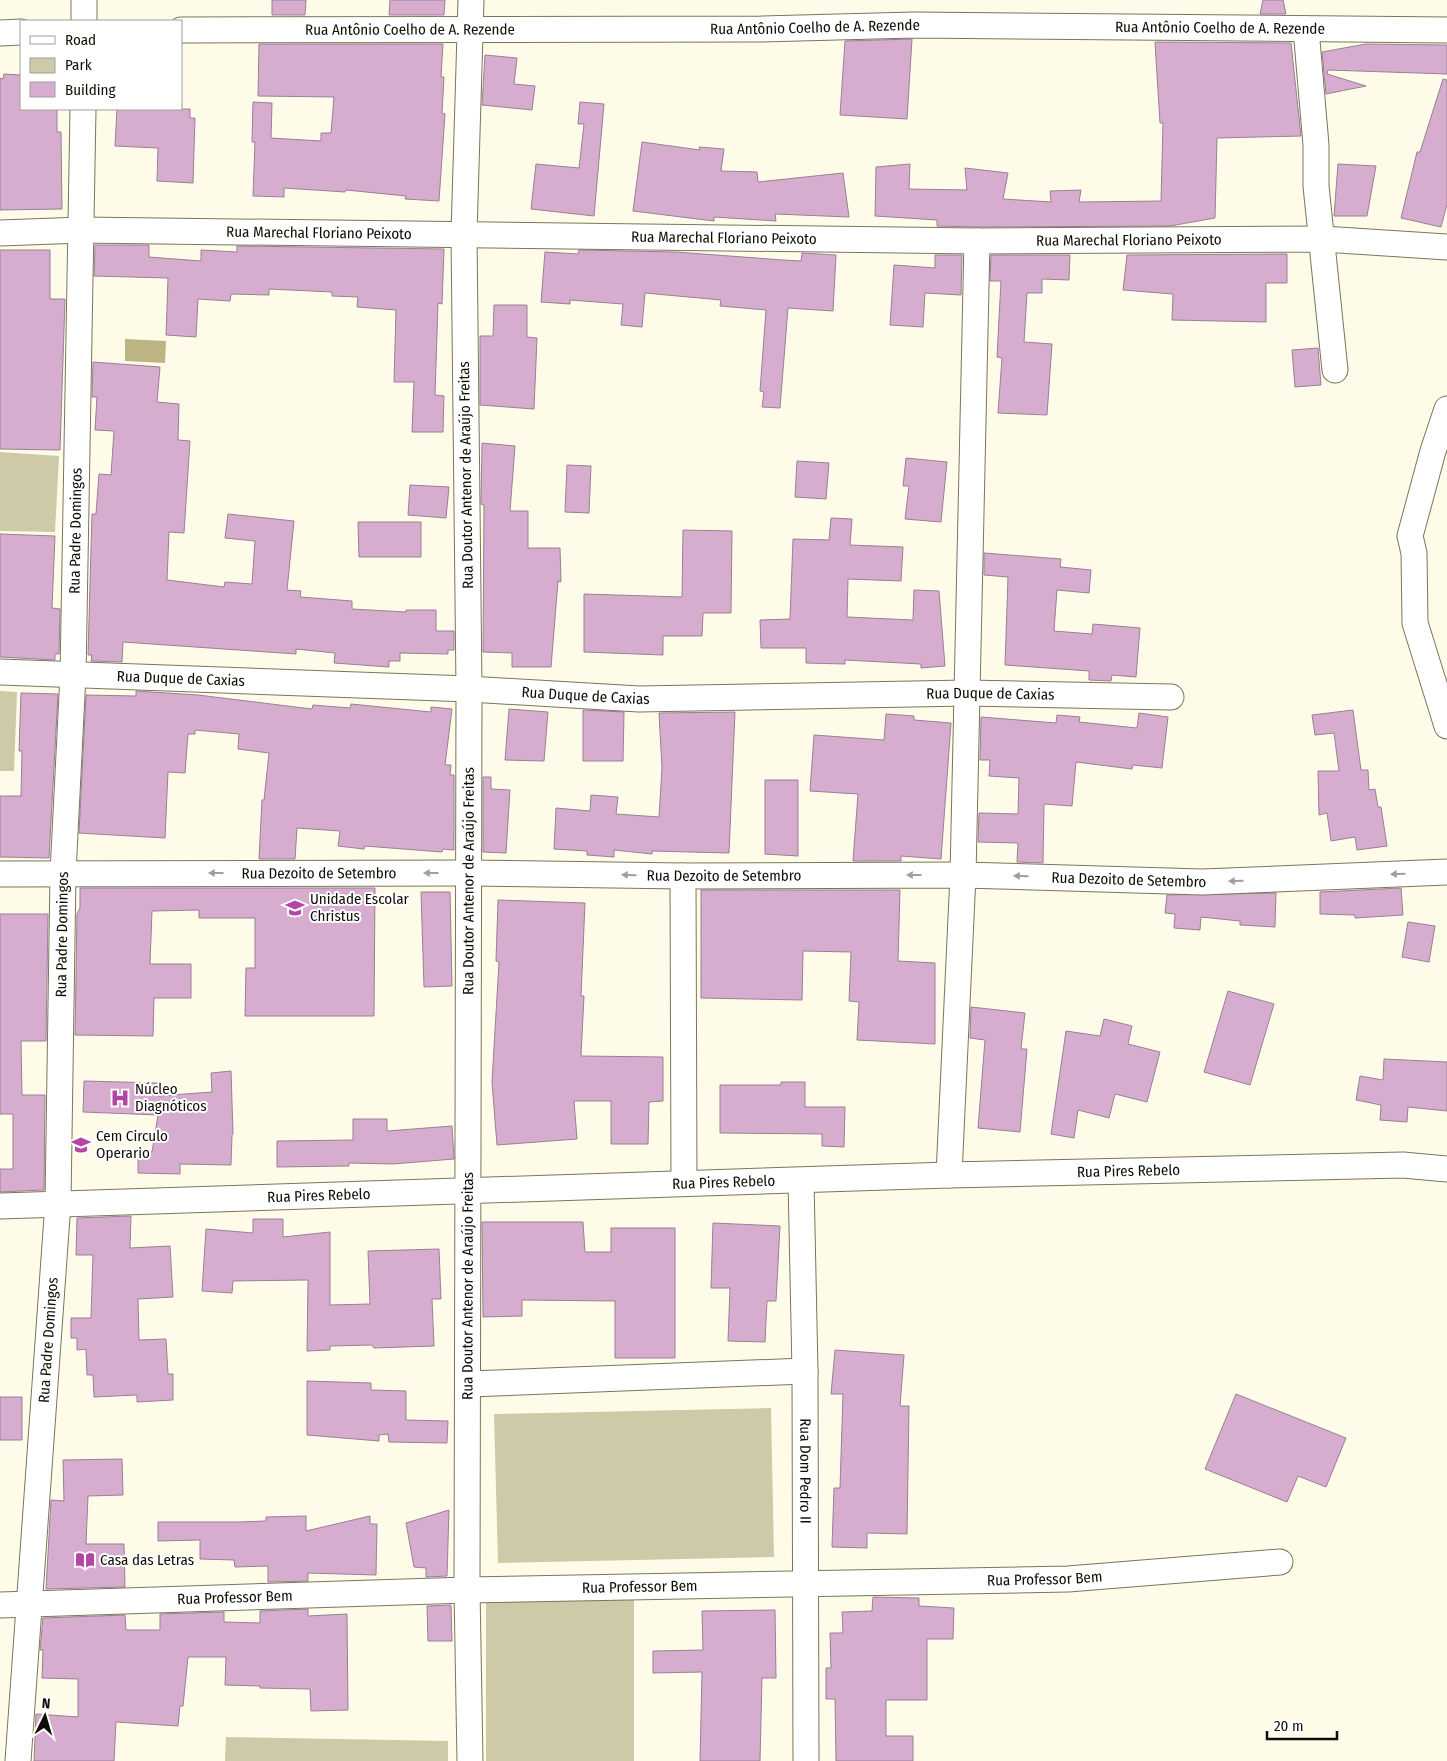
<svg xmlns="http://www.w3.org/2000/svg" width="1447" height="1761" viewBox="0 0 1447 1761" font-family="'Fira Sans Condensed',sans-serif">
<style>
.green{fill:#cec9a6}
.water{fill:#bcb583}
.building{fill:#d6accf;stroke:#998094}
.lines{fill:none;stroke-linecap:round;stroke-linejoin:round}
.minor-casing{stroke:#7a765b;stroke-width:27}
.minor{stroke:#fff;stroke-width:25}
.oneway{fill:#9f9f9b}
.labels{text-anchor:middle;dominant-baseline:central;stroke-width:4;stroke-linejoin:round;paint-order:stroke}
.street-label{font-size:15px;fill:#0f0e04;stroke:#fff}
.poi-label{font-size:15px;fill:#0f0e04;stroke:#fff;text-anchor:start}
</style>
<rect width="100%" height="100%" fill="#fefce9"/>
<path class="green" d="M0 452 59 456 55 532 0 531Z
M0 691 17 692 14 771H0Z
M771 1408 774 1557 498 1563 494 1414Z
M486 1599 634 1600V1761H486Z
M226 1737 448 1741V1761H225Z"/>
<path class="water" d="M125 339 166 341 165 363 125 361Z"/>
<path class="building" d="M272 0H306L305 15H272Z
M390 0H445L444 15H389Z
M1263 0H1283L1286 14H1260Z
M912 39 907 119 840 115 845 41Z
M1155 42 1291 43 1301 136 1217 138 1215 218 1170 226 977 227 937 226V220L875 216 876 167 910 164 909 189 967 190 965 168 1008 173 1003 199 1051 202 1050 191 1081 190 1079 202 1161 201 1163 123H1160Z
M259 44H443L441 77H444L442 113 445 114 439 201 405 199 406 196 346 190 345 192 284 188V197L253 196 255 142H252L253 102 272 103 271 138 321 141V133H331L334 97 258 96Z
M1366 44 1447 45V74L1328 70 1327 74 1366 86 1326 94 1322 52Z
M485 55 517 58 514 84 535 86 532 110 482 105Z
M4 74 21 75V109H57V132H61L62 209 0 210V78L3 79Z
M1443 79 1447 80V204L1441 227 1401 218 1417 152H1420Z
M580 102 604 104 594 216 531 209 536 164 579 168 584 124H578Z
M117 109H190V118H195L193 183 157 181 158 148 115 146Z
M642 142 700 150 699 147 724 149 721 171 757 172 758 182 843 173 849 217 775 214 776 221 714 217V221L633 211Z
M1338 164 1376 166 1367 216H1334Z
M95 245H149V257L201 261V250L237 252V246L444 249 442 304 438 303 435 395 444 396 443 432H412L414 382H394L396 310 357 307 358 297 332 296V292L269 289V295L231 294 230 301 198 299 196 337 166 335 168 278 94 276Z
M0 250H50V299H65L60 450 0 449Z
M579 250 676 252 783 260 801 261 802 253 836 255 833 311 788 308 780 408 762 407 764 392 760 391 766 310 720 306 721 300 645 293 642 327 621 325 623 304 570 300V304L541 302 545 252 578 254Z
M1287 254V283H1266V322L1172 320 1173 294 1123 290 1127 255Z
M935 255H962L961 295 925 293 923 327 890 325 894 265 935 268Z
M991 255H1070L1069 280 1042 279V293H1027L1024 342 1052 344 1047 415 998 413 1002 358 997 357 1001 281H990Z
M494 305H527V337L537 338 534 409 480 405V336H493Z
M1318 348 1321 385 1295 387 1292 350Z
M93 362 160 367 157 402 179 404 178 440 190 441 184 533 169 532 167 580 224 587 225 582 252 584 255 541 225 538 228 514 294 521 287 590 301 591 300 597 352 601V609L406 612V610H436V631H454V650H448V654L400 653V661H389V667L334 663 335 653 296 649V654L123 642 122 662 91 661 92 655H88L92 514H96L99 474 111 475 114 431 95 430 97 397H92Z
M482 443 515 446 510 511H528V548H560L561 582 558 581 551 667H512V653L483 652 484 505 481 504Z
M906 458 947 462 941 522 905 519 909 486H903Z
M797 461 829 463 826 499 795 497Z
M567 465 591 466 589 513 565 512Z
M410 485 449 487 446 518 408 515Z
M831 518 852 519 850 545 903 547 901 581 848 579 847 617 913 620 914 590 939 591 945 666 921 668V664L845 660V664L806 663V648H761L760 620 790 619 793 539 829 540Z
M358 522H421V557H359Z
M683 530 732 531 731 613H703L702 636H663V655L584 652V594L682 597Z
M0 534 55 536 52 608 60 609 59 654H55V660L0 657Z
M984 553 1061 559 1060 567 1091 570 1089 593 1057 590 1054 631 1092 634 1093 624 1140 628 1136 677 1112 675 1111 681 1089 680V671L1005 665 1008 577 984 575Z
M136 691 198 695 312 709 313 705 350 708 351 704 431 712V707L452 709 445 765H451L450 775H454V850L443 849 442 852 365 846 364 849 338 846 340 831 297 828 295 859H259L262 800H264L269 753 238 749 239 734 195 730V734H188L185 773 168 772 165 838 79 833 86 695 136 696Z
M21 693 58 694 49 858 0 857V796H21L22 751H19Z
M509 709 548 712 544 761 505 760Z
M583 710 624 712 623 761H583Z
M1353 710 1361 770H1368L1369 790 1375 789 1378 807H1381L1387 846 1357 850 1355 837 1331 841 1327 813 1319 815 1318 771H1339L1334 733 1315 735 1312 715Z
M735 712 729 853 652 851V854L614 850V857L587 855V851L554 849 556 808 590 811 591 795 618 797 616 814 659 817 662 768 659 713Z
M1139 713 1168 717 1162 768 1133 765 1132 769 1076 762 1072 806 1044 804 1043 863 1017 862 1018 843 978 842 979 813 1018 814 1019 778 989 776 990 760H980L981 717 1056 723 1057 715 1080 717 1079 722 1137 728Z
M886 714 914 716V720L951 723 941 859 901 856V861H853L858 794 810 791 814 735 884 740Z
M483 777H491V789L510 790 506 853 483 852Z
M765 780H798V856L765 854Z
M80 888H375L374 1016H245L246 968H255V918H199V910L152 911 150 964H191V998H154L153 1036 75 1035 77 914 80 908Z
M1401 888 1403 915 1355 918V915L1320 914V892Z
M701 890H900L898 961 935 963V1044L857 1040 859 1002 849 1001 851 952 803 951 802 1000 701 998Z
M421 892H450L452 986 424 987Z
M1276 893 1275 927 1240 925V921L1201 917 1200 930 1174 928 1175 914 1165 913 1167 895Z
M498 900 585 903 581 996H584L581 1056 663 1057V1101L649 1102 648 1144H611V1101H574L577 1139 497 1145 492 1082 499 962 496 961Z
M0 914H48L46 1041H21L22 1095H45L44 1190 0 1192V1169H13V1114H0Z
M1408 922 1435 926 1429 962 1402 957Z
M1228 991 1274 1004 1250 1085 1204 1072Z
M971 1007 1025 1013 1021 1049H1027L1020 1132 978 1128 985 1040 970 1038Z
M1104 1019 1132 1026 1128 1044 1160 1052 1147 1102 1115 1094 1109 1118 1078 1110 1074 1138 1051 1134 1066 1031 1100 1036Z
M1384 1059 1447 1062V1111L1408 1107 1407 1122 1380 1120 1381 1105 1356 1100 1360 1076 1383 1080Z
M231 1071 233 1134 232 1135 231 1165 180 1164V1174L138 1173V1152H152L158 1115 83 1112 84 1081 158 1083V1096L212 1092 211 1073Z
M781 1082H805V1107H845L844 1147 822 1146V1134L720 1133V1085H781Z
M353 1119H387V1131L452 1126 454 1159 393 1164 349 1163V1166L277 1167V1141L353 1140Z
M131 1216 130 1248 170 1246 173 1297 138 1299 139 1340 166 1339 168 1374H173V1400L137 1402V1395L94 1397 93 1375H87L86 1349 77 1350V1338H71V1318H91L93 1255H76L77 1218Z
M253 1219H283V1237L330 1232V1305L370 1304 368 1251 439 1249 441 1299H432L434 1346 374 1348 372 1345 330 1346V1350L307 1351 308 1280 233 1281 232 1293 202 1291 206 1229 253 1233Z
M482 1222H583L585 1252H611V1228H675V1358H615V1301L522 1300V1316L483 1317Z
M713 1223 780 1226 776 1301H767L765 1342 728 1341 730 1288H711Z
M835 1350 904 1355 900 1406H909L907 1534 867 1533V1548L832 1547 834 1488H840L843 1394H831Z
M307 1381 371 1383V1390L406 1391V1420L448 1421 447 1443 389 1442 388 1434 379 1435V1441L307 1435Z
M1236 1394 1346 1438 1326 1487 1298 1476 1287 1502 1205 1469Z
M0 1397H22V1440H0Z
M122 1459 123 1495 88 1496 86 1544H124L125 1587 46 1589 51 1500 64 1501 63 1460Z
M449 1510 447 1576 426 1577V1568L414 1567 406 1523Z
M306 1516V1531L370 1516V1524H377L376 1575 308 1573V1581L268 1582V1566L235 1567 234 1560 200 1559V1540L158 1541V1522H239L266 1521V1517Z
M873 1597 919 1598V1606L954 1608 953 1639H927V1700H886V1736H913V1761H836L835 1699H826V1668H831L830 1633H843L842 1612 872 1611Z
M451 1605 452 1641H428L427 1606Z
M308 1609V1616L347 1614 348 1710 311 1711 310 1689 260 1688V1686L225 1685 226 1657H188L183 1706H180L178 1726 116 1722 114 1761H34L36 1714 78 1717V1679L42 1678 43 1650H40L43 1618 125 1615 126 1630H160V1614L224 1612V1622L260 1623V1611Z
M775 1610 776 1678H762L760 1761H700L702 1672 653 1673V1651L703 1650 702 1611Z"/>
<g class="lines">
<g class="minor-casing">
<g id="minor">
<path d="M84 0V21"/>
<path d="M1306 29 1316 145V186L1335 370"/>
<path id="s1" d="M181 30 761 29 913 25 1447 30"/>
<path d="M0 33 21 32"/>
<path id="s2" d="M0 233 82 230 977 241 1323 239 1447 247"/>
<path d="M1447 409 1433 451 1410 536 1414 553 1415 623 1447 726"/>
<path id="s3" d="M0 672 469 689 639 699 967 693 1171 697"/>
<path id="s4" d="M0 874 468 873 683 876 963 875 1202 882 1447 872"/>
<path d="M683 876 684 1183"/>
<path d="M949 1175 963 875 977 241"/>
<path id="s5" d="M801 1181 805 1371 806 1761"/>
<path id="s6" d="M0 1206 949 1175 1403 1165 1447 1169"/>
<path d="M469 1384 805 1371"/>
<path id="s7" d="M0 1605 467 1590 1068 1579 1280 1562"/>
<path id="s8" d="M18 1761 58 1203 63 873 73 675 83 109"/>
<path id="s9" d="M470 1761 467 1590 469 689 464 234 471 0"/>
</g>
</g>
<use href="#minor" class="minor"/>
</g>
<defs><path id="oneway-solid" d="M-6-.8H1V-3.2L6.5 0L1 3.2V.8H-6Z" transform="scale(1.25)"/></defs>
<g class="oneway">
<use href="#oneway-solid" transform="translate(216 873) rotate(180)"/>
<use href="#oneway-solid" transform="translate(431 873) rotate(180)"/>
<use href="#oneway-solid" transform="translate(1398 874) rotate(178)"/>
<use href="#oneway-solid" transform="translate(629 875) rotate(-179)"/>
<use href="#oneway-solid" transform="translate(914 875) rotate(180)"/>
<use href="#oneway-solid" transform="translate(1021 876) rotate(-179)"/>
<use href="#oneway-solid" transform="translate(1236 881) rotate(178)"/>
</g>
<defs>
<g id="school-bare" transform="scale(1.5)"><path d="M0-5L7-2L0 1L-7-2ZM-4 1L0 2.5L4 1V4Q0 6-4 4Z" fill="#b347a6" stroke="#fff" stroke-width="2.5" paint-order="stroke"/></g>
<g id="hospital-bare" transform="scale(1.5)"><path d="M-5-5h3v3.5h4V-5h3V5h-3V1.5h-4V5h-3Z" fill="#b347a6" stroke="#fff" stroke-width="2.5" paint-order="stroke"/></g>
<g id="library-bare" transform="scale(1.5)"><path d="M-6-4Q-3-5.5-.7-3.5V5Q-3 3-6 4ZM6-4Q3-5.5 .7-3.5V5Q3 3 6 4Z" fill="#b347a6" stroke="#fff" stroke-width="2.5" paint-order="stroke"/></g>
</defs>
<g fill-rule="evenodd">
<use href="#school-bare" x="295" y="908"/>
<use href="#hospital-bare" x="120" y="1098"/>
<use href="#school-bare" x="81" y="1145"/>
<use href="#library-bare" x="85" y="1560"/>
</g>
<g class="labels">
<g class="street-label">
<text stroke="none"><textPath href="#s1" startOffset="634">Rua Antônio Coelho de A. Rezende</textPath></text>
<text stroke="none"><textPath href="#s1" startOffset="1039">Rua Antônio Coelho de A. Rezende</textPath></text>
<text stroke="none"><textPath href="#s1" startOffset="229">Rua Antônio Coelho de A. Rezende</textPath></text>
<text stroke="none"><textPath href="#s2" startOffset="319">Rua Marechal Floriano Peixoto</textPath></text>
<text stroke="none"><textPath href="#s2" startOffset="724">Rua Marechal Floriano Peixoto</textPath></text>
<text stroke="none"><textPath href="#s2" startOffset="1129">Rua Marechal Floriano Peixoto</textPath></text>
<text transform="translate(466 475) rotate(-91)">Rua Doutor Antenor de Araújo Freitas</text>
<text stroke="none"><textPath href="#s8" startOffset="1232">Rua Padre Domingos</textPath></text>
<text stroke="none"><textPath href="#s3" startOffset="181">Rua Duque de Caxias</textPath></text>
<text stroke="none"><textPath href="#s3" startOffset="991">Rua Duque de Caxias</textPath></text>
<text stroke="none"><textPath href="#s3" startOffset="586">Rua Duque de Caxias</textPath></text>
<text stroke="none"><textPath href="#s4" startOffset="319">Rua Dezoito de Setembro</textPath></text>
<text stroke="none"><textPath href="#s4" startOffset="724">Rua Dezoito de Setembro</textPath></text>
<text stroke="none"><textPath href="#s4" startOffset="1129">Rua Dezoito de Setembro</textPath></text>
<text stroke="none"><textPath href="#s9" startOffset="880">Rua Doutor Antenor de Araújo Freitas</textPath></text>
<text stroke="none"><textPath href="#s8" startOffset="828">Rua Padre Domingos</textPath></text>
<text stroke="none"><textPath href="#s6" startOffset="1129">Rua Pires Rebelo</textPath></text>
<text stroke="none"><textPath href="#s6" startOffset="724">Rua Pires Rebelo</textPath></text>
<text stroke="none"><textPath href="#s6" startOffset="319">Rua Pires Rebelo</textPath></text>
<text stroke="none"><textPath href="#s9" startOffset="475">Rua Doutor Antenor de Araújo Freitas</textPath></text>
<text stroke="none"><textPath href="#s8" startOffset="422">Rua Padre Domingos</textPath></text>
<text stroke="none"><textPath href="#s5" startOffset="290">Rua Dom Pedro II</textPath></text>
<text stroke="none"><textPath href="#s7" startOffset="1045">Rua Professor Bem</textPath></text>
<text stroke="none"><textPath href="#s7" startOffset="640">Rua Professor Bem</textPath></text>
<text stroke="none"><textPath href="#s7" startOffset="235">Rua Professor Bem</textPath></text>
</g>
<g class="poi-label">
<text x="310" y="899">Unidade Escolar<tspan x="310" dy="17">Christus</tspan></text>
<text x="135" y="1089">Núcleo<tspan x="135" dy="17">Diagnóticos</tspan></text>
<text x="96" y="1136">Cem Circulo<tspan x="96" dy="17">Operario</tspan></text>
<text x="100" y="1560">Casa das Letras</text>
</g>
</g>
<rect x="20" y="20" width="162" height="90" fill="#ffffff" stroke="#9f9f9b"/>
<rect x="30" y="36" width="25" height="8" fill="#ffffff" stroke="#9f9f9b"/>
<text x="65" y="45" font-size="15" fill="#0f0e04">Road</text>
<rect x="30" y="58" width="25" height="15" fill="#cec9a6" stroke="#9f9f9b"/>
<text x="65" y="70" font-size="15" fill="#0f0e04">Park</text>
<rect x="30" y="82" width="25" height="15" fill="#d6accf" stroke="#9f9f9b"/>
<text x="65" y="95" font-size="15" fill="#0f0e04">Building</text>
<g transform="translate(45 1716) rotate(5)" stroke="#ffffff" stroke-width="4" paint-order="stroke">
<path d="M0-4L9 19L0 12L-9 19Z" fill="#0f0e04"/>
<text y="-8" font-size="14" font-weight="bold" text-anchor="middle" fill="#0f0e04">N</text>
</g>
<path d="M1267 1731v8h70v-8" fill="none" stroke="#0f0e04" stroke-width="2.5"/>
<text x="1274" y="1731" font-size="15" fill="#0f0e04" stroke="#ffffff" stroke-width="4" paint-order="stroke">20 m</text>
</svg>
